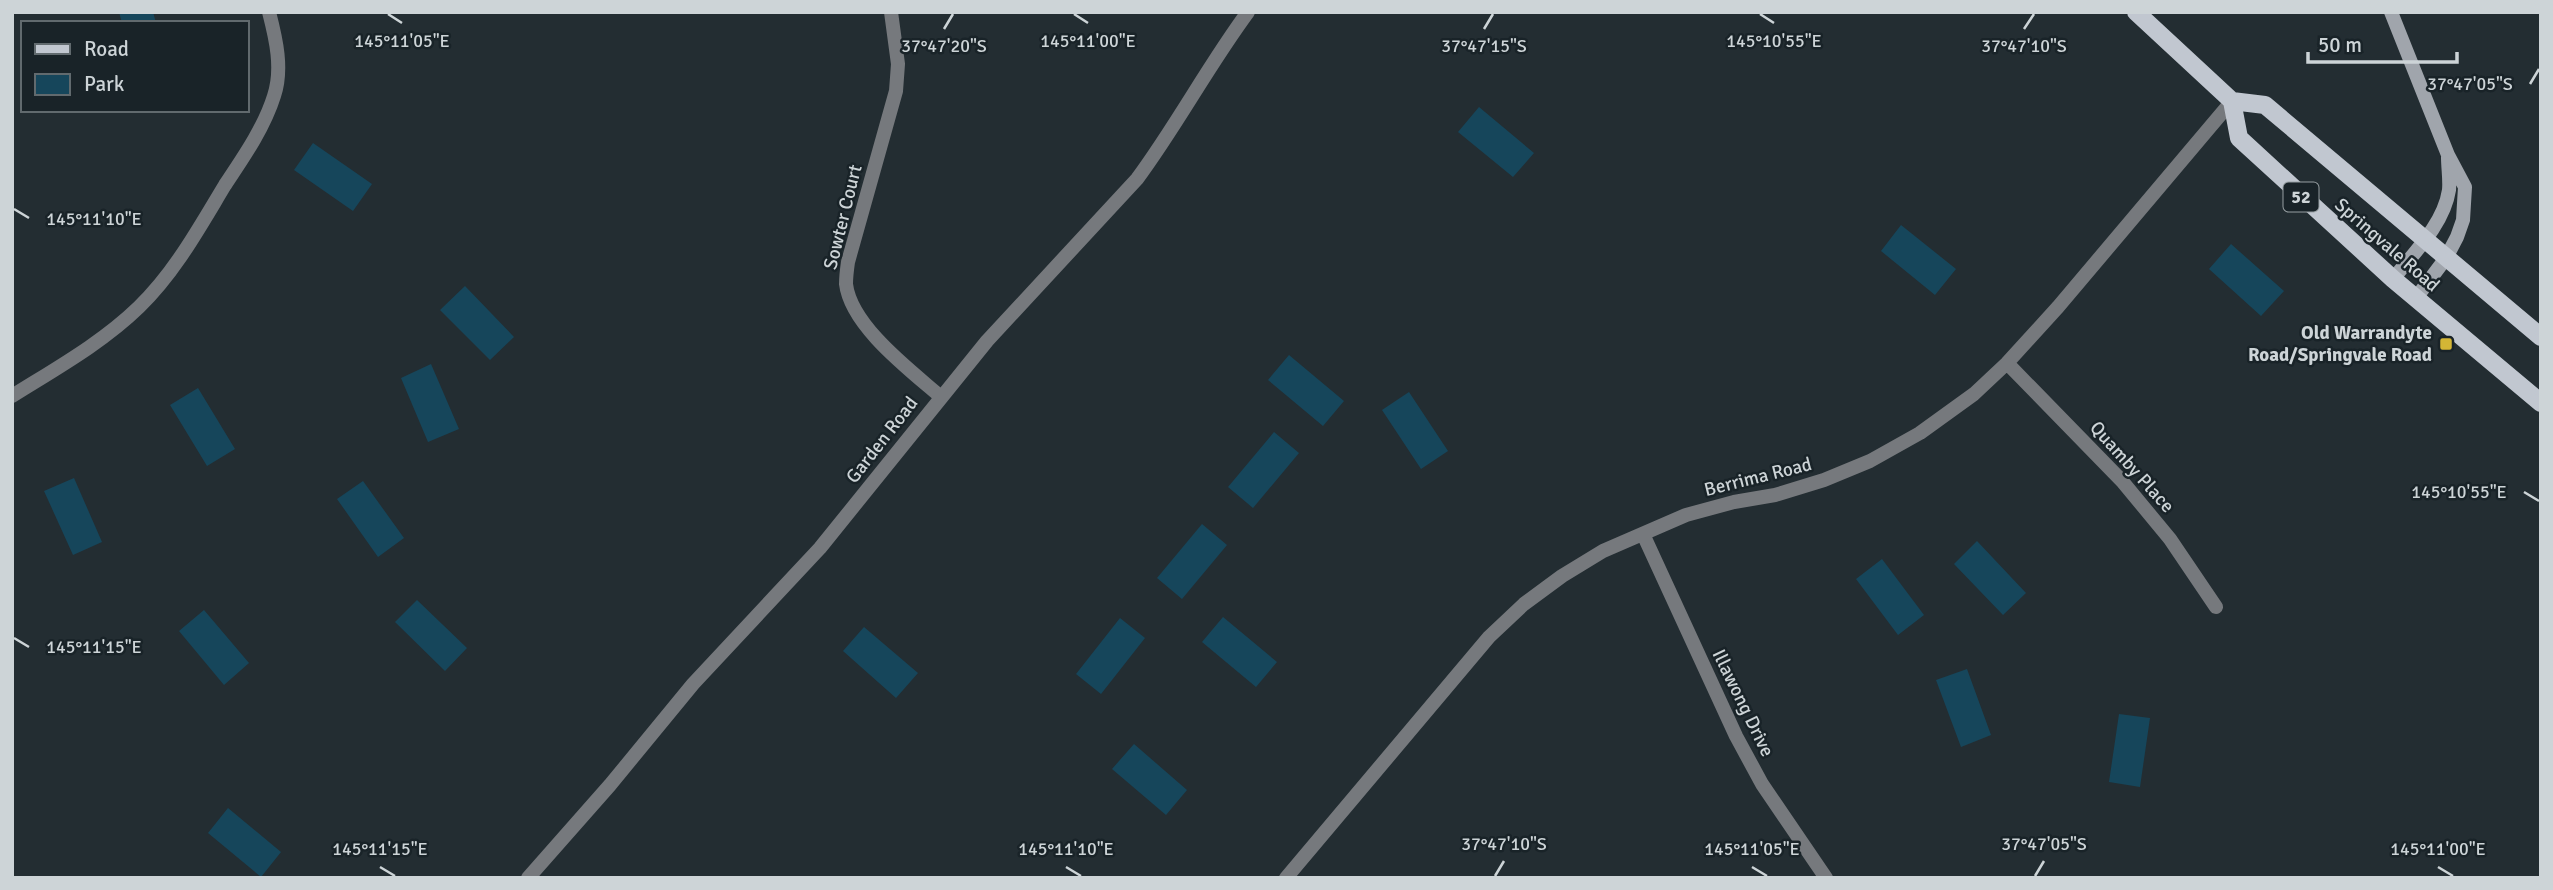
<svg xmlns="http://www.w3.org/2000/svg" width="2553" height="890" viewBox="0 0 2553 890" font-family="Signika,sans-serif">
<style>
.green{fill:#16465b}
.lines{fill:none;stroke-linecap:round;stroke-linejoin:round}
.street{stroke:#76797d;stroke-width:14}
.secondary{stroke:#a0a5ac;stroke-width:14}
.primary{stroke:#c1c7d0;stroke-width:18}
.ticks{fill:none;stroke:#cdd4d7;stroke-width:2.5}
.poi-dot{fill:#d4b635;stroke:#192328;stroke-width:2.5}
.labels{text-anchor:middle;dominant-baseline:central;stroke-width:5;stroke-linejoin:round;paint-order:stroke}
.shield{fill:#192328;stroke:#979fa2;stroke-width:2}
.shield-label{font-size:18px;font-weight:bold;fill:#cdd4d7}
.street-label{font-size:19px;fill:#cdd4d7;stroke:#192328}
.poi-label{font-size:19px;font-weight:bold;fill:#cdd4d7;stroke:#192328;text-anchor:end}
.ticks-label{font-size:18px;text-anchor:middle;fill:#cdd4d7;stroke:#192328;stroke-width:5;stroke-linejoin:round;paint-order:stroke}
</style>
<rect width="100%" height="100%" fill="#232d32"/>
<path class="green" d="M119 12H153L156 23H122Z
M1479 107 1534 153 1513 177 1458 132Z
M313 143 372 184 353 211 294 170Z
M1901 225 1956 269 1935 295 1881 251Z
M2231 244 2284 291 2261 316 2209 269Z
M465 286 514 337 490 360 440 310Z
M1289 355 1344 401 1323 426 1268 380Z
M431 364 459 429 428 442 401 378Z
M198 388 235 449 207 466 170 405Z
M1409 392 1448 451 1421 469 1382 410Z
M1274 432 1299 453 1253 508 1228 487Z
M74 478 102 542 73 555 44 491Z
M363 481 404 538 378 557 337 499Z
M1202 524 1227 545 1182 599 1157 578Z
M1977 541 2026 593 2003 615 1954 564Z
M1882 559 1924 615 1898 635 1856 579Z
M417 600 467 648 445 671 395 622Z
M204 610 249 663 224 685 179 631Z
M1223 617 1277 662 1256 687 1202 642Z
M1120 618 1145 638 1101 694 1076 674Z
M864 627 918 673 896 698 843 651Z
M1967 669 1991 735 1961 747 1936 680Z
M2119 714 2150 718 2140 787 2109 782Z
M1134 744 1187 790 1166 815 1112 769Z
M228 808 281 852 261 877 208 833Z"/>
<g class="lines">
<path class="street" d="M891 12 898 64 896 91 848 262C847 269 846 277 846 284 851 326 910 370 941 397
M2007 363 2122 481 2170 539 2216 607
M12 396C55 369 102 343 139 307 175 272 199 228 225 185 243 158 264 128 274 96 283 69 276 39 269 12
M1643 534 1736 736 1762 784 1826 878
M528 878 610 785 693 684 820 548 987 341 1137 179C1177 125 1208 66 1248 12
M1286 878 1489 637 1524 604 1562 576 1603 551 1686 515 1734 502 1775 495 1824 480 1870 461 1920 433 1974 394 2007 363 2058 307 2232 101"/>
<path class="secondary" d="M2391 12 2448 155 2465 187 2463 220 2457 237 2446 258 2416 298
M2393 279C2413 254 2444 224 2449 190 2450 180 2448 168 2448 157"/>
<path class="primary" d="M2136 12 2232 101 2239 138 2393 279 2541 403
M2232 101 2265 105 2541 337"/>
</g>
<path class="ticks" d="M388 14 402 23M1074 14 1088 23M1760 14 1774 23M944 29 953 14M1484 29 1493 14M2024 29 2034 14M2530 84 2539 69M14 209 29 218M2524 492 2539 501M14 638 29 647M380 867 395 876M1066 867 1081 876M1752 867 1767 876M2438 867 2453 876M1495 876 1504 861M2035 876 2044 861"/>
<rect class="poi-dot" x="2439" y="337" width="14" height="14" rx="3.5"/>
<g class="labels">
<rect class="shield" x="2283.5" y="182.5" width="35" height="29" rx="5"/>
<g class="shield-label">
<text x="2301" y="197">52</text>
</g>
<g class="street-label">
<text transform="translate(843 217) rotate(-76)">Sowter Court</text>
<text transform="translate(2387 245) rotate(41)">Springvale Road</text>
<text transform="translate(882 440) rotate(-52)">Garden Road</text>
<text transform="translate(2132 467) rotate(48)">Quamby Place</text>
<text transform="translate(1758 477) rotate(-14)">Berrima Road</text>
<text transform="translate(1743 703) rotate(64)">Illawong Drive</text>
</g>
<g class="poi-label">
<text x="2432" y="333">Old Warrandyte<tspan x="2432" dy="22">Road/Springvale Road</tspan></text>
</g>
</g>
<g class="ticks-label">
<text x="402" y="47">145°11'05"E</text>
<text x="1088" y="47">145°11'00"E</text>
<text x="1774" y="47">145°10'55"E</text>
<text x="944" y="52">37°47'20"S</text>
<text x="1484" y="52">37°47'15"S</text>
<text x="2024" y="52">37°47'10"S</text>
<text x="2470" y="90">37°47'05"S</text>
<text x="94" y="225">145°11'10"E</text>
<text x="2459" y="498">145°10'55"E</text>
<text x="94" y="653">145°11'15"E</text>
<text x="1504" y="850">37°47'10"S</text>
<text x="2044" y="850">37°47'05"S</text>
<text x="380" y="855">145°11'15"E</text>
<text x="1066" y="855">145°11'10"E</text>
<text x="1752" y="855">145°11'05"E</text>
<text x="2438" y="855">145°11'00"E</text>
</g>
<rect width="2553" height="890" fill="none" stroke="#cdd4d7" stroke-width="28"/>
<rect x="21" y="21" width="228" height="91" fill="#192328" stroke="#616a6e" stroke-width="2"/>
<rect x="35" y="44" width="35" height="10" fill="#c1c7d0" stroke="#616a6e" stroke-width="2"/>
<text x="84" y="56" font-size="21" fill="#cdd4d7">Road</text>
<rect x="35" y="74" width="35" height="21" fill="#16465b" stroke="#616a6e" stroke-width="2"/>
<text x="84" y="91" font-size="21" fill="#cdd4d7">Park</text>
<path d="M2308 52v10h149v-10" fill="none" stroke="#cdd4d7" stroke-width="3.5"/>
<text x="2318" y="52" font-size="21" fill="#cdd4d7" stroke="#192328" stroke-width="5" paint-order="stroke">50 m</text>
</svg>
